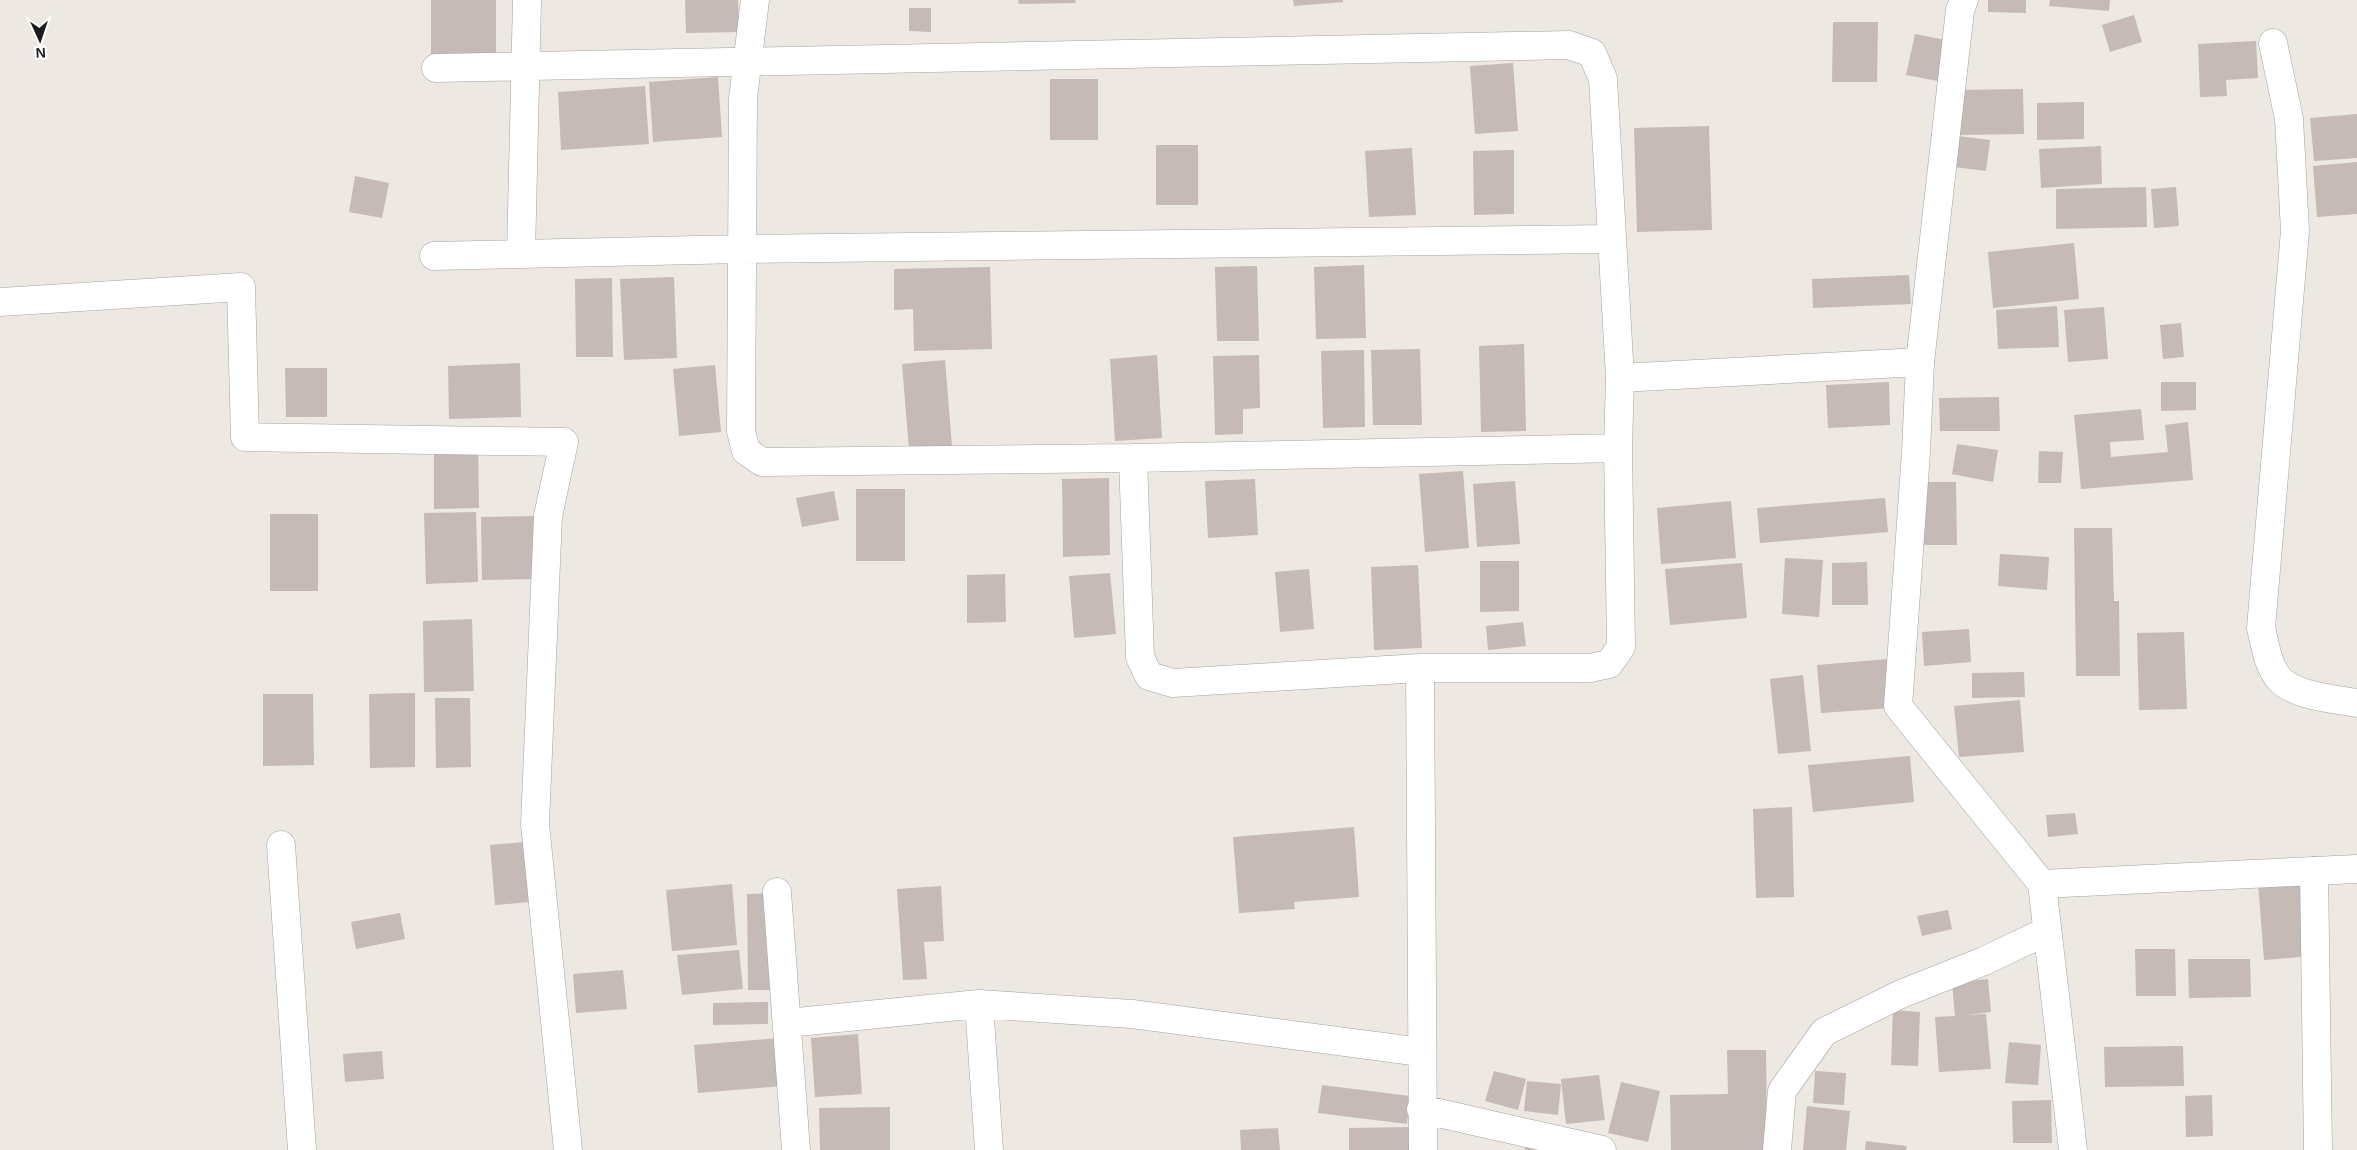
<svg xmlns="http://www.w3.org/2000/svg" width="2357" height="1150" viewBox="0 0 2357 1150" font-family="Helvetica,sans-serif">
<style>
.building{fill:#c5bab5}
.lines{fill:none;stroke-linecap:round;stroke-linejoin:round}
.minor-casing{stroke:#a3a3a3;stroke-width:29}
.tertiary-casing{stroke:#a3a3a3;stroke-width:29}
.minor{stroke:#fff;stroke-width:28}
.tertiary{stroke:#fff;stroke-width:28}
</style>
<rect width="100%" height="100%" fill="#ede8e1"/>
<path class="building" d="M431 0H496V55L431 56Z
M685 0H738L739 32 686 33Z
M1018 0H1075L1076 3 1019 4Z
M1293 0H1343V2L1294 6Z
M1988 0H2026V13L1988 12Z
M2050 0H2110L2109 11 2049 6Z
M909 8H931V32L909 31Z
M2134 15 2142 42 2110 52 2102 25Z
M1833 22H1878L1877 82H1832Z
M1915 34 1946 40 1938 81 1906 75Z
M2256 41 2258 78 2226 80 2227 96 2200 97 2198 44Z
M1513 63 1518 131 1475 134 1470 66Z
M718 77 722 137 653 142 649 82Z
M1050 79H1098V140H1050Z
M645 86 649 144 561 150 558 92Z
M2023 89 2024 134 1958 135V90Z
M2084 102V139L2037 140V103Z
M2357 114V158L2314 161 2310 118Z
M1709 126 1712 230 1637 232 1634 128Z
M1958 136 1990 140 1986 171 1954 167Z
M1156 145H1198V205H1156Z
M2101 146 2102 184 2041 188 2039 149Z
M1412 148 1416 215 1369 217 1365 151Z
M1514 150V214L1474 215 1473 151Z
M2357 162V214L2317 217 2313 166Z
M355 176 389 183 382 218 349 212Z
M2146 187 2147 227 2056 229V189Z
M2176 187 2179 226 2154 228 2151 189Z
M2074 243 2079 299 1993 308 1988 252Z
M1364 265 1366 338 1316 339 1314 267Z
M1257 266 1259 341H1217L1215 267Z
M990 267 992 349 914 351 913 309 894 310V269Z
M1909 275 1911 304 1813 308 1812 279Z
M674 277 677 358 624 360 620 279Z
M612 278 613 357H576L575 279Z
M2057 306 2059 347 1998 349 1996 310Z
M2104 307 2108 359 2068 362 2064 310Z
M2181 323 2184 357 2163 359 2160 325Z
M1524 344 1526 431 1481 432 1479 346Z
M1420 349 1422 425H1373L1371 350Z
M1364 350 1365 427 1323 428 1321 351Z
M1157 355 1162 438 1115 441 1110 359Z
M1259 355 1260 408 1243 409V434L1215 435 1213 356Z
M945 360 952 446 909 450 902 364Z
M520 363 521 417 449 419 448 366Z
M715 365 721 432 679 436 673 369Z
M285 368H327V417H286Z
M1889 382 1890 425 1828 428 1826 385Z
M2161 382H2196V410L2161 411Z
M1999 397 2000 431H1940L1939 398Z
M2141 409 2144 440 2110 442 2111 457 2168 452 2165 425 2188 422 2193 480 2081 489 2074 415Z
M1957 444 1998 450 1993 482 1952 474Z
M434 445H478L479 508 434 509Z
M2039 451 2063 452 2061 483H2038Z
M1463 471 1469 548 1425 552 1419 474Z
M1109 478 1110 555 1063 557 1062 479Z
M1255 479 1258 535 1208 538 1205 481Z
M1515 481 1520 544 1477 547 1473 484Z
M1923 482H1956L1957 545H1923Z
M856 489H905V561H856Z
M834 491 839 520 802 527 796 498Z
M1885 498 1888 532 1760 543 1757 508Z
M1731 501 1736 558 1661 564 1657 508Z
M476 512 478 582 426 584 424 513Z
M270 514H318V591H270Z
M539 516 540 579 482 580 481 517Z
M2074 528H2112L2114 601H2119L2120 676H2076Z
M2000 554 2049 557 2047 590 1998 586Z
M1785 558 1823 560 1819 617 1782 614Z
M1480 561H1519V611L1480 612Z
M1867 562 1868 605H1832V563Z
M1742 563 1747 618 1670 625 1665 569Z
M1418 565 1422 648 1374 650 1371 567Z
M1309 569 1314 629 1280 632 1275 572Z
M1110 573 1116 634 1074 638 1069 576Z
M1005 574 1006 622 967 623V575Z
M472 619 474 691 424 692 423 621Z
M1523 622 1526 646 1488 650 1486 626Z
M1969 629 1971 662 1924 666 1922 632Z
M2184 632 2187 709 2139 710 2137 633Z
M1888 659 1892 708 1821 713 1817 665Z
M2024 672 2025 697 1972 698V673Z
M1803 675 1811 751 1778 754 1770 679Z
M415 693V767L370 768 369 694Z
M263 694H313L314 765 263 766Z
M435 698H470L471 767 436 768Z
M2020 700 2024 752 1959 757 1954 706Z
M1910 756 1914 802 1813 812 1808 765Z
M1792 807 1794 897 1756 898 1753 809Z
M2075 813 2078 834 2048 837 2046 815Z
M1354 827 1359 897 1294 902 1295 909 1239 913 1233 837Z
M524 842 530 902 495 905 490 845Z
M2305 880 2311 956 2264 960 2258 883Z
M732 884 737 945 672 951 666 890Z
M941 886 944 941 924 942 927 979 903 980 897 889Z
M775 893 777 990H748L747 894Z
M1948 910 1952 929 1922 936 1917 916Z
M400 913 405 939 356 949 351 922Z
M2135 949H2175L2176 996H2136Z
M739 950 743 989 682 995 677 955Z
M2188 959H2250L2251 997 2189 998Z
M623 970 627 1009 576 1013 573 974Z
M1988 979 1991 1012 1967 1015 1986 1014 1991 1069 1939 1072 1935 1017 1955 1016 1952 983Z
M768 1002V1024L713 1025V1003Z
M1893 1010 1920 1012 1918 1066 1891 1065Z
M858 1034 862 1094 815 1097 811 1038Z
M779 1038 783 1086 698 1093 694 1045Z
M2009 1042 2041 1045 2038 1085 2005 1083Z
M2183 1046 2184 1086 2105 1087 2104 1047Z
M1727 1050H1766L1767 1150H1671L1670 1095 1728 1094Z
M382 1051 384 1079 345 1082 343 1054Z
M1494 1071 1526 1079 1518 1110 1485 1101Z
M1815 1071 1846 1073 1844 1105 1813 1103Z
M1599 1075 1605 1120 1566 1124 1561 1079Z
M1527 1081 1561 1084 1558 1115 1524 1111Z
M1621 1082 1660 1091 1648 1142 1608 1133Z
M1322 1085 1410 1096 1407 1124 1318 1113Z
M2212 1095 2213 1136 2186 1137 2185 1096Z
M2051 1100 2052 1143H2013L2012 1101Z
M1807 1106 1850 1111 1846 1150H1803Z
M890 1107V1150H820L819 1108Z
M1410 1127V1150H1349V1128Z
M1278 1128 1280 1150H1241L1240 1130Z
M1866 1141 1907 1146 1906 1150H1865Z
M1525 1147 1569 1150H1525Z"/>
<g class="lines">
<g class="minor-casing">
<path id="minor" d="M755 0 743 98 741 431 746 451 762 462 1133 458 1618 448
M2273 43 2289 119 2295 231 2261 628C2265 644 2267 662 2277 676 2290 696 2335 699 2357 703
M436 68 1569 45 1592 53 1603 79 1620 378
M521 254 527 0
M434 256 742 249 1612 239
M0 302 241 287 245 437 564 442 548 516 535 824 568 1150
M1133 458 1140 657 1149 676 1173 683 1420 668
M281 845 302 1150
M2314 871 2318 1150
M777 892 796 1150
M979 1004 989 1150
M787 1023 979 1004 1132 1014 1421 1052
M1421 1109 1602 1150
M1423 1150 1420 668H1590L1609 664 1621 647 1618 448 1620 378 1920 362
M1777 1150 1782 1091 1824 1032 1901 994 1984 961 2047 931"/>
</g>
<g class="tertiary-casing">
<path id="tertiary" d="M1964 0 1960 10 1920 362 1916 452 1898 706 2042 884 2073 1150
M2042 884 2357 869"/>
</g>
<use href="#minor" class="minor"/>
<use href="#tertiary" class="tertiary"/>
</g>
<g transform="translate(40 40) rotate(177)" stroke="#ffffff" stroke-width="4" paint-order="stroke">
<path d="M0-4L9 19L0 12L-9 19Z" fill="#1c1c1c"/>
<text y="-8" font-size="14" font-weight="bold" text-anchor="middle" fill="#1c1c1c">N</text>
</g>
</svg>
